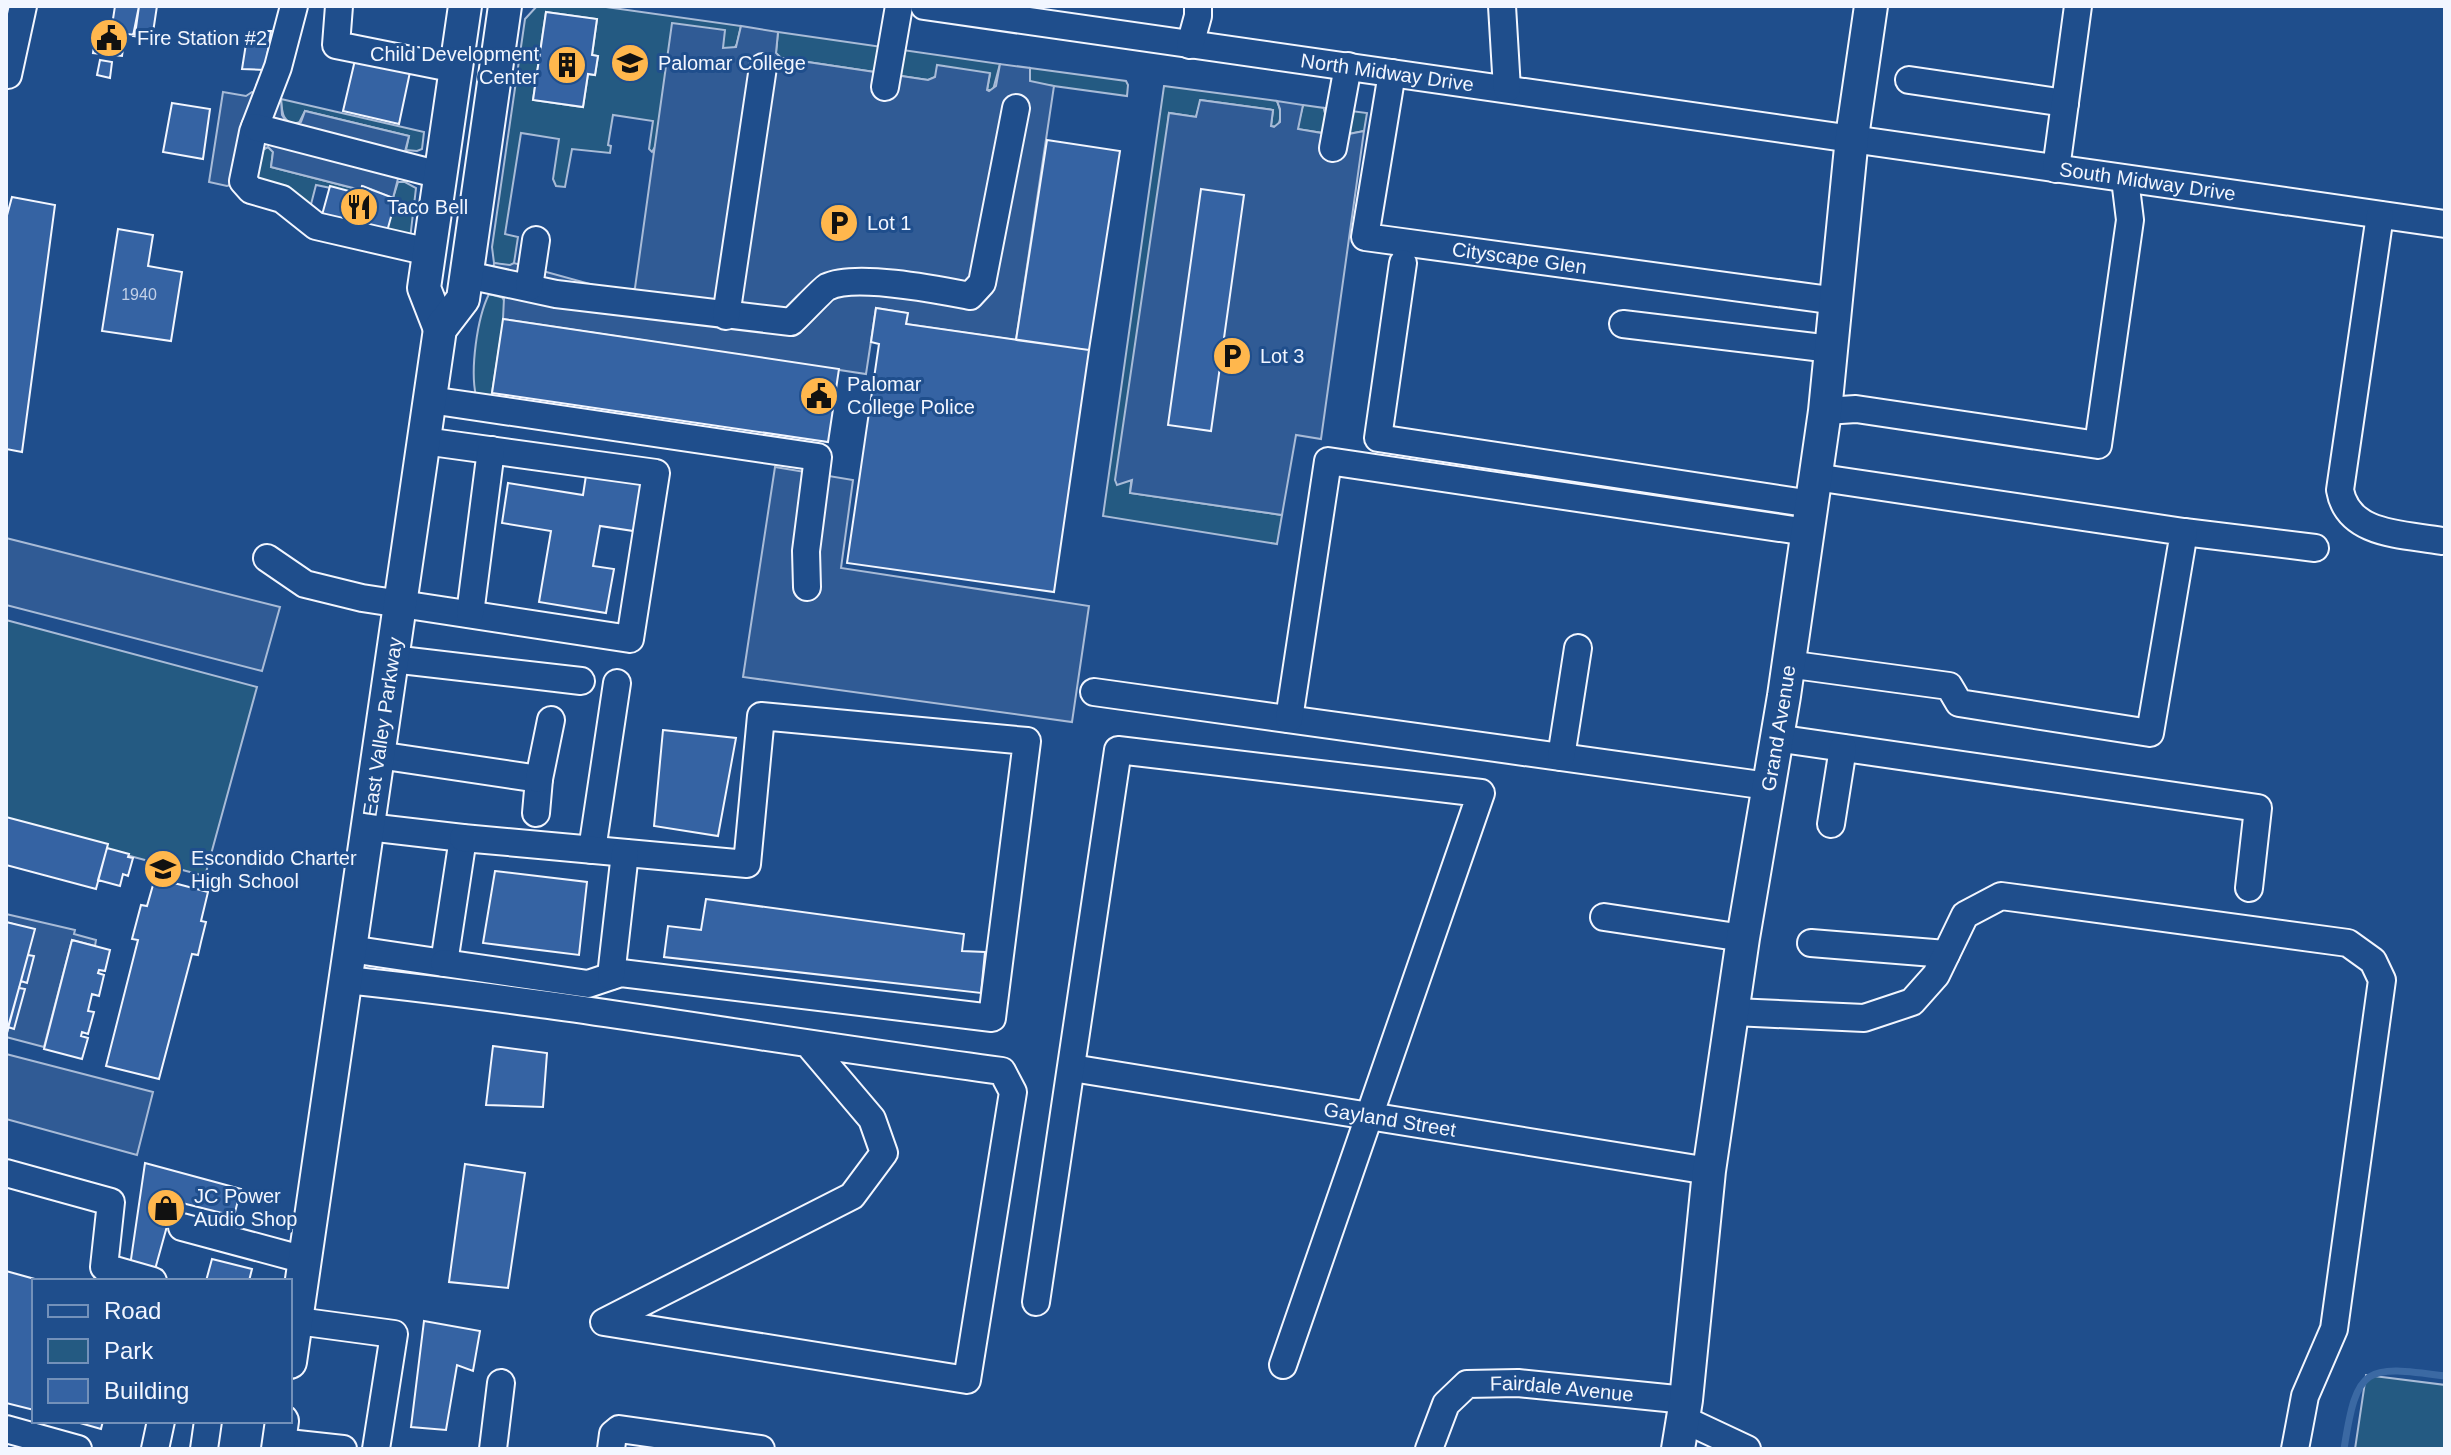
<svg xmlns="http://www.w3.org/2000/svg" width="2451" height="1455" viewBox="0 0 2451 1455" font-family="Arial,sans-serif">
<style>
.green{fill:#245a82;stroke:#a8bbd7;stroke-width:2;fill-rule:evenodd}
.parking{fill:#305b95;stroke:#a8bbd7;stroke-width:2}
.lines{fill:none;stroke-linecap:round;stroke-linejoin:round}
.stream{stroke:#3b69a3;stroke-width:7}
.building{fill:#3563a3;stroke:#f2f6ff;stroke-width:2}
.minor-casing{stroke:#f2f6ff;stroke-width:30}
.major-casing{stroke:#f2f6ff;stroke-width:36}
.minor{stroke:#1f4e8c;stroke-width:26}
.major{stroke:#1f4e8c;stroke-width:32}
.labels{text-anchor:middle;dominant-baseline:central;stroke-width:6;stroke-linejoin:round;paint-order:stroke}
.number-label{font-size:16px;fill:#c3d1e8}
.poi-label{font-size:20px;fill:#f2f6ff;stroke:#1f4e8c;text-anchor:start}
.street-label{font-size:20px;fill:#f2f6ff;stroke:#1f4e8c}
</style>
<rect width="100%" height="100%" fill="#1f4e8c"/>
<path class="green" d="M537 6H599L741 26 737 44 733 50 722 48 724 30 652 152 649 149 653 121 613 115 608 145 611 146 610 153 572 149 565 187 556 186 553 179 559 139 521 133 505 234 518 237 514 263 510 266 494 263 492 247 525 19ZM546 12 597 19 592 55 598 56 595 75 588 74 583 107 533 100Z
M778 32 1000 64 993 90H987L990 74 935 77 928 80 781 58 776 53Z
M1030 68 1126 81 1128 85 1127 96 1032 83 1030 81Z
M1164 86 1277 101C1281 110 1282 119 1277 127L1271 126 1273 110 1201 100 1196 117 1169 113 1130 493 1282 515 1277 544 1103 516Z
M281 99 424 132 422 149 417 151 406 150 409 136 305 111 298 125C282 122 282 113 281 99Z
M1303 105 1324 108 1326 118 1323 133 1297 129Z
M1351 111 1367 113 1364 131 1343 135Z
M268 147 273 152 271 167 361 190 360 194 316 185 309 212 326 216 324 221 311 216 293 195 257 177 262 150Z
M398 182H405L416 188 410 239 367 230 396 199 393 198Z
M489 294 502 296 506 305 491 399 476 396C470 370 477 318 489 294Z
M6 620 257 687 205 876 6 823Z
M2366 1375 2445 1385V1449H2355Z"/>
<path class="parking" d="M672 23 725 30 723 48 736 47 741 26 778 32 776 53 781 58 928 80 935 77 937 65 990 73 987 90 989 91 996 86 1000 64 1030 68V81L1054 86 1016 340 906 324 907 313 876 308 866 374 503 319 504 298 489 294 494 263 510 265 514 263 597 286 630 291 635 288Z
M223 92 246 96 252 92 281 99 282 115 286 121 292 124 301 122 305 111 409 136 393 198 363 186 361 190 271 167 273 152 268 147 262 150 257 177 227 186 209 182Z
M1200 100 1273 110 1271 126 1274 127 1280 122V109L1277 101 1303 105 1298 129 1322 133 1326 118 1324 108 1351 111 1344 135 1364 131 1321 439 1296 435 1282 515 1130 493 1132 480 1117 485 1115 480 1169 113 1196 117Z
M775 467 853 480 841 568 1089 606 1072 722 743 677Z
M6 538 280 607 262 671 6 605Z
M6 914 75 930 74 934 96 940 95 946 72 940 44 1047 6 1037 34 930 6 922Z
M6 1054 153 1092 137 1155 6 1119Z"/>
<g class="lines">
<path class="stream" d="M2344 1449C2357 1365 2365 1365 2445 1376"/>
</g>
<path class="building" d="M115 6H139L135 35 111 32Z
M139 6H157L152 39 133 36Z
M546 12 597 19 592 55 598 56 595 75 588 74 583 107 533 100Z
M96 31 125 35 122 56 93 53Z
M248 31H271L265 70 242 69Z
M100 60 112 62 110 78 97 75Z
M355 60 410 72 399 124 343 111Z
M172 103 210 109 203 159 163 152Z
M1047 140 1120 151 1089 350 1016 340Z
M330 186 360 194 362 186 396 199 386 235 322 215Z
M1201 189 1244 195 1211 431 1168 425Z
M12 197 55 205 22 452 6 449V219Z
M118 229 153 235 148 266 182 272 171 341 102 331Z
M876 308 908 313 906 324 1089 350 1054 592 847 563 879 344 871 342Z
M503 319 839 369 828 442 492 393Z
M587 469 648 479 640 532 600 526 593 566 614 569 606 613 539 602 551 531 502 523 508 483 583 495Z
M663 730 736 738 718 836 654 826Z
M6 817 108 844 96 889 6 865Z
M107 848 129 854 128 857 133 858 128 876 123 874 120 886 98 880Z
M495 871 587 882 579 955 483 943Z
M155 878 208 892 201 921 206 922 201 942 198 955 192 954 159 1079 106 1066 138 940 132 939 141 905 147 906Z
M706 899 964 934 962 951 985 952 981 993 664 957 668 926 701 930Z
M6 922 35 929 6 1036Z
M72 940 110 950 105 971 99 970 98 973 104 975 99 996 92 994 88 1011 94 1012 88 1034 82 1032 81 1036 88 1038 82 1059 44 1049Z
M28 955 34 956 27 983 21 981Z
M19 988 25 989 14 1029 8 1027Z
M493 1046 547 1053 543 1107 486 1105Z
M145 1163 241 1189 234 1216 174 1201 154 1273 130 1266Z
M465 1164 525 1173 508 1288 449 1282Z
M212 1259 252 1269 249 1281H206Z
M6 1271 42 1281H34V1410L6 1403Z
M424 1321 480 1331 473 1371 457 1365 446 1430 411 1427Z
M73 1421H103L101 1429Z"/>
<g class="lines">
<g class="minor-casing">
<g id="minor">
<path d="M294 6 278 67 253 132 243 181 251 190 282 199 316 226 429 252"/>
<path d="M339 6 336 45 456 69"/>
<path id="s1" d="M924 6 2445 224"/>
<path d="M1502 6 1507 89"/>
<path d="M1190 45 1198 16V6"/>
<path id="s2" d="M1392 73 1365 237 1837 301"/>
<path d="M8 75 23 6"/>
<path d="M1909 80 2065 103"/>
<path d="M885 87 899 6"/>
<path d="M255 127 440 175"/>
<path d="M1333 148 1348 66"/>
<path d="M2056 169 2078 6"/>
<path d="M2380 215 2340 490C2348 536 2404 534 2442 541"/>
<path d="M1403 263 1378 438 1812 504"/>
<path d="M467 275 556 294 791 322C798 316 822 290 827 287 855 273 939 290 970 296L982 283 1016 108"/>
<path d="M529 287 536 240"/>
<path d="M726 316 763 67"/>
<path d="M1623 324 1831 349"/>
<path d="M430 400 818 457 806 551 807 587"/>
<path d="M1825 411 1856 409 2098 445 2130 220 2125 179"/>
<path d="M2184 532 2315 548"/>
<path d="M267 558 305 584 362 598 630 639 656 473 424 441"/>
<path d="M470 614 491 450"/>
<path d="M392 659 581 681"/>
<path d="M1787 664 1949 686 1959 703 2150 733 2184 532 1815 477"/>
<path d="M1094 692 1768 786"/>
<path d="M1289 719 1328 461 1807 532"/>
<path d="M1776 738 2258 808 2249 888"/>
<path d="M378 755 539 779 536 813"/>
<path d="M1561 757 1578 648"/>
<path d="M539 779 551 720"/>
<path d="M1831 824 1843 748"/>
<path d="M592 850 617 683"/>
<path d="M1604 917 1743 938"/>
<path d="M1811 943 1946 954"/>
<path d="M350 949 444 963 463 838 368 827"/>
<path d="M444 963 588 984 621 973 992 1018 1027 741 761 716 747 864 463 838"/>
<path d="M611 976 625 853"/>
<path d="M346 980C565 1003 783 1042 1002 1071L1013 1092 967 1380 604 1322 852 1196 884 1153 872 1119 810 1046"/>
<path d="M1734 1012 1864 1018 1912 1002 1936 975 1965 915 2001 896 2348 943 2373 961 2382 980 2334 1329 2305 1396 2295 1449"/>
<path id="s3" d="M1072 1068 1709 1171"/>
<path d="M6 1173 111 1202 104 1267 153 1281"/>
<path d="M182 1227 305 1260"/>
<path d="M1036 1302 1118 750 1481 793 1283 1365"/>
<path d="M290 1320 394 1334 376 1449"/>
<path d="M1683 1419 1747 1449"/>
<path d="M6 1429 78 1449"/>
<path d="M279 1442 343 1449"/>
<path d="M155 1449 161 1421"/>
<path d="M204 1449 208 1421"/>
<path d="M493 1449 501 1383"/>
<path d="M611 1449 613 1434 619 1429 761 1449"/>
<path id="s4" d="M1429 1449 1446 1404 1467 1384 1518 1383 1686 1400"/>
</g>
</g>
<g class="major-casing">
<g id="major">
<path d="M440 329 424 288 465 6"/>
<path id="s5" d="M290 1362 440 329 463 299 505 6"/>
<path d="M278 1449 282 1421"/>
<path id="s6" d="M1678 1449 1686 1400 1709 1171 1743 938 1784 696 1825 411 1852 137 1871 6"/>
</g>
</g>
<use href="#minor" class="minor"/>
<use href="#major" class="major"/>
</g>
<defs>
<g id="civic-disc" transform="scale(2)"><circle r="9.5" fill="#ffb74d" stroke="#1f4e8c"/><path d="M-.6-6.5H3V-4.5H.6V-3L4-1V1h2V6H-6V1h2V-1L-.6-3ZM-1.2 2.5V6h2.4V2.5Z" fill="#111"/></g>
<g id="university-disc" transform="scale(2)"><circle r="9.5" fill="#ffb74d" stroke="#1f4e8c"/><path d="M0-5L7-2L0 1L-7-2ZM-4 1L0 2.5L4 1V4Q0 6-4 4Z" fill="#111"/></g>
<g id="building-disc" transform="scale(2)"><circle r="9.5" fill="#ffb74d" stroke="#1f4e8c"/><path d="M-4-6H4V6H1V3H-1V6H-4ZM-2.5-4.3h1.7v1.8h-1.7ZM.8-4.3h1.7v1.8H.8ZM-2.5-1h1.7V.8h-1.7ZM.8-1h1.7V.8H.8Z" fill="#111"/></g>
<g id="restaurant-disc" transform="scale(2)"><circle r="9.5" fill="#ffb74d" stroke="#1f4e8c"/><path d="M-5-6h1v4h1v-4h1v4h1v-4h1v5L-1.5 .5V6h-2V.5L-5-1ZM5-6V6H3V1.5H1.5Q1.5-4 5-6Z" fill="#111"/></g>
<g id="parking-disc" transform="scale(2)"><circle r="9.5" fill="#ffb74d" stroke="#1f4e8c"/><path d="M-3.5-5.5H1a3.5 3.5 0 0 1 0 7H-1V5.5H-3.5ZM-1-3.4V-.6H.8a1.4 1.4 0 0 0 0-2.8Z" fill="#111"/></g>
<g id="school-disc" transform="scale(2)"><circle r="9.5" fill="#ffb74d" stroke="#1f4e8c"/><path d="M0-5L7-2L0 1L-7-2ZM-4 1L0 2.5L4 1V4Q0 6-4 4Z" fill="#111"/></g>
<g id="shop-disc" transform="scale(2)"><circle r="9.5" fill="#ffb74d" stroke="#1f4e8c"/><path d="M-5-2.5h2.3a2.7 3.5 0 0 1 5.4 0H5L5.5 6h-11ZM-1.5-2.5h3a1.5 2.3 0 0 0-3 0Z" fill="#111"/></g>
</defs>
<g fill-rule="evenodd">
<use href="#civic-disc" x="109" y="38"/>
<use href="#university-disc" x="630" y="63"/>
<use href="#building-disc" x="567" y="65"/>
<use href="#restaurant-disc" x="359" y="207"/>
<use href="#parking-disc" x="839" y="223"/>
<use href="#parking-disc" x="1232" y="356"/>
<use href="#civic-disc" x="819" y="396"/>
<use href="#school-disc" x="163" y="869"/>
<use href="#shop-disc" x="166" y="1208"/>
</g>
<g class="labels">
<g class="number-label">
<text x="139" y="294">1940</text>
</g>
<g class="poi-label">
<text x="137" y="38">Fire Station #2</text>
<text x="539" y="54" text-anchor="end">Child Development<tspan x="539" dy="23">Center</tspan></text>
<text x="658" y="63">Palomar College</text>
<text x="387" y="207">Taco Bell</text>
<text x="867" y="223">Lot 1</text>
<text x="1260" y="356">Lot 3</text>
<text x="847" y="384">Palomar<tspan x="847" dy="23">College Police</tspan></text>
<text x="191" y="858">Escondido Charter<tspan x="191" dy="23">High School</tspan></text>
<text x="194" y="1196">JC Power<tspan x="194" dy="23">Audio Shop</tspan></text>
</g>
<g class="street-label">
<text stroke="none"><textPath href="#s1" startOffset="468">North Midway Drive</textPath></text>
<text stroke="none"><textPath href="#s1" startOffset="1236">South Midway Drive</textPath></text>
<text stroke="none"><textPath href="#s2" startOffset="322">Cityscape Glen</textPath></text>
<text stroke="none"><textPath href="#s5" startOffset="642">East Valley Parkway</textPath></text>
<text stroke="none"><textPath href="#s6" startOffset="728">Grand Avenue</textPath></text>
<text stroke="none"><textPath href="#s3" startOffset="322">Gayland Street</textPath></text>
<text stroke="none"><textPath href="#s4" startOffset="172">Fairdale Avenue</textPath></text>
</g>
</g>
<rect width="2451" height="1455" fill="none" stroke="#f2f6ff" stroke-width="16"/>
<rect x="32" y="1279" width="260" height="144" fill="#1f4e8c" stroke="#7391ba" stroke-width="2"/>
<rect x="48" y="1305" width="40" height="12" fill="#1f4e8c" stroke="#7391ba" stroke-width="2"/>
<text x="104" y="1319" font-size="24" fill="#f2f6ff">Road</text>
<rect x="48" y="1339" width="40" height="24" fill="#245a82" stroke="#7391ba" stroke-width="2"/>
<text x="104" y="1359" font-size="24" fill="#f2f6ff">Park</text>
<rect x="48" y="1379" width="40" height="24" fill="#3563a3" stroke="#7391ba" stroke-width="2"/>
<text x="104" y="1399" font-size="24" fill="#f2f6ff">Building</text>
</svg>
